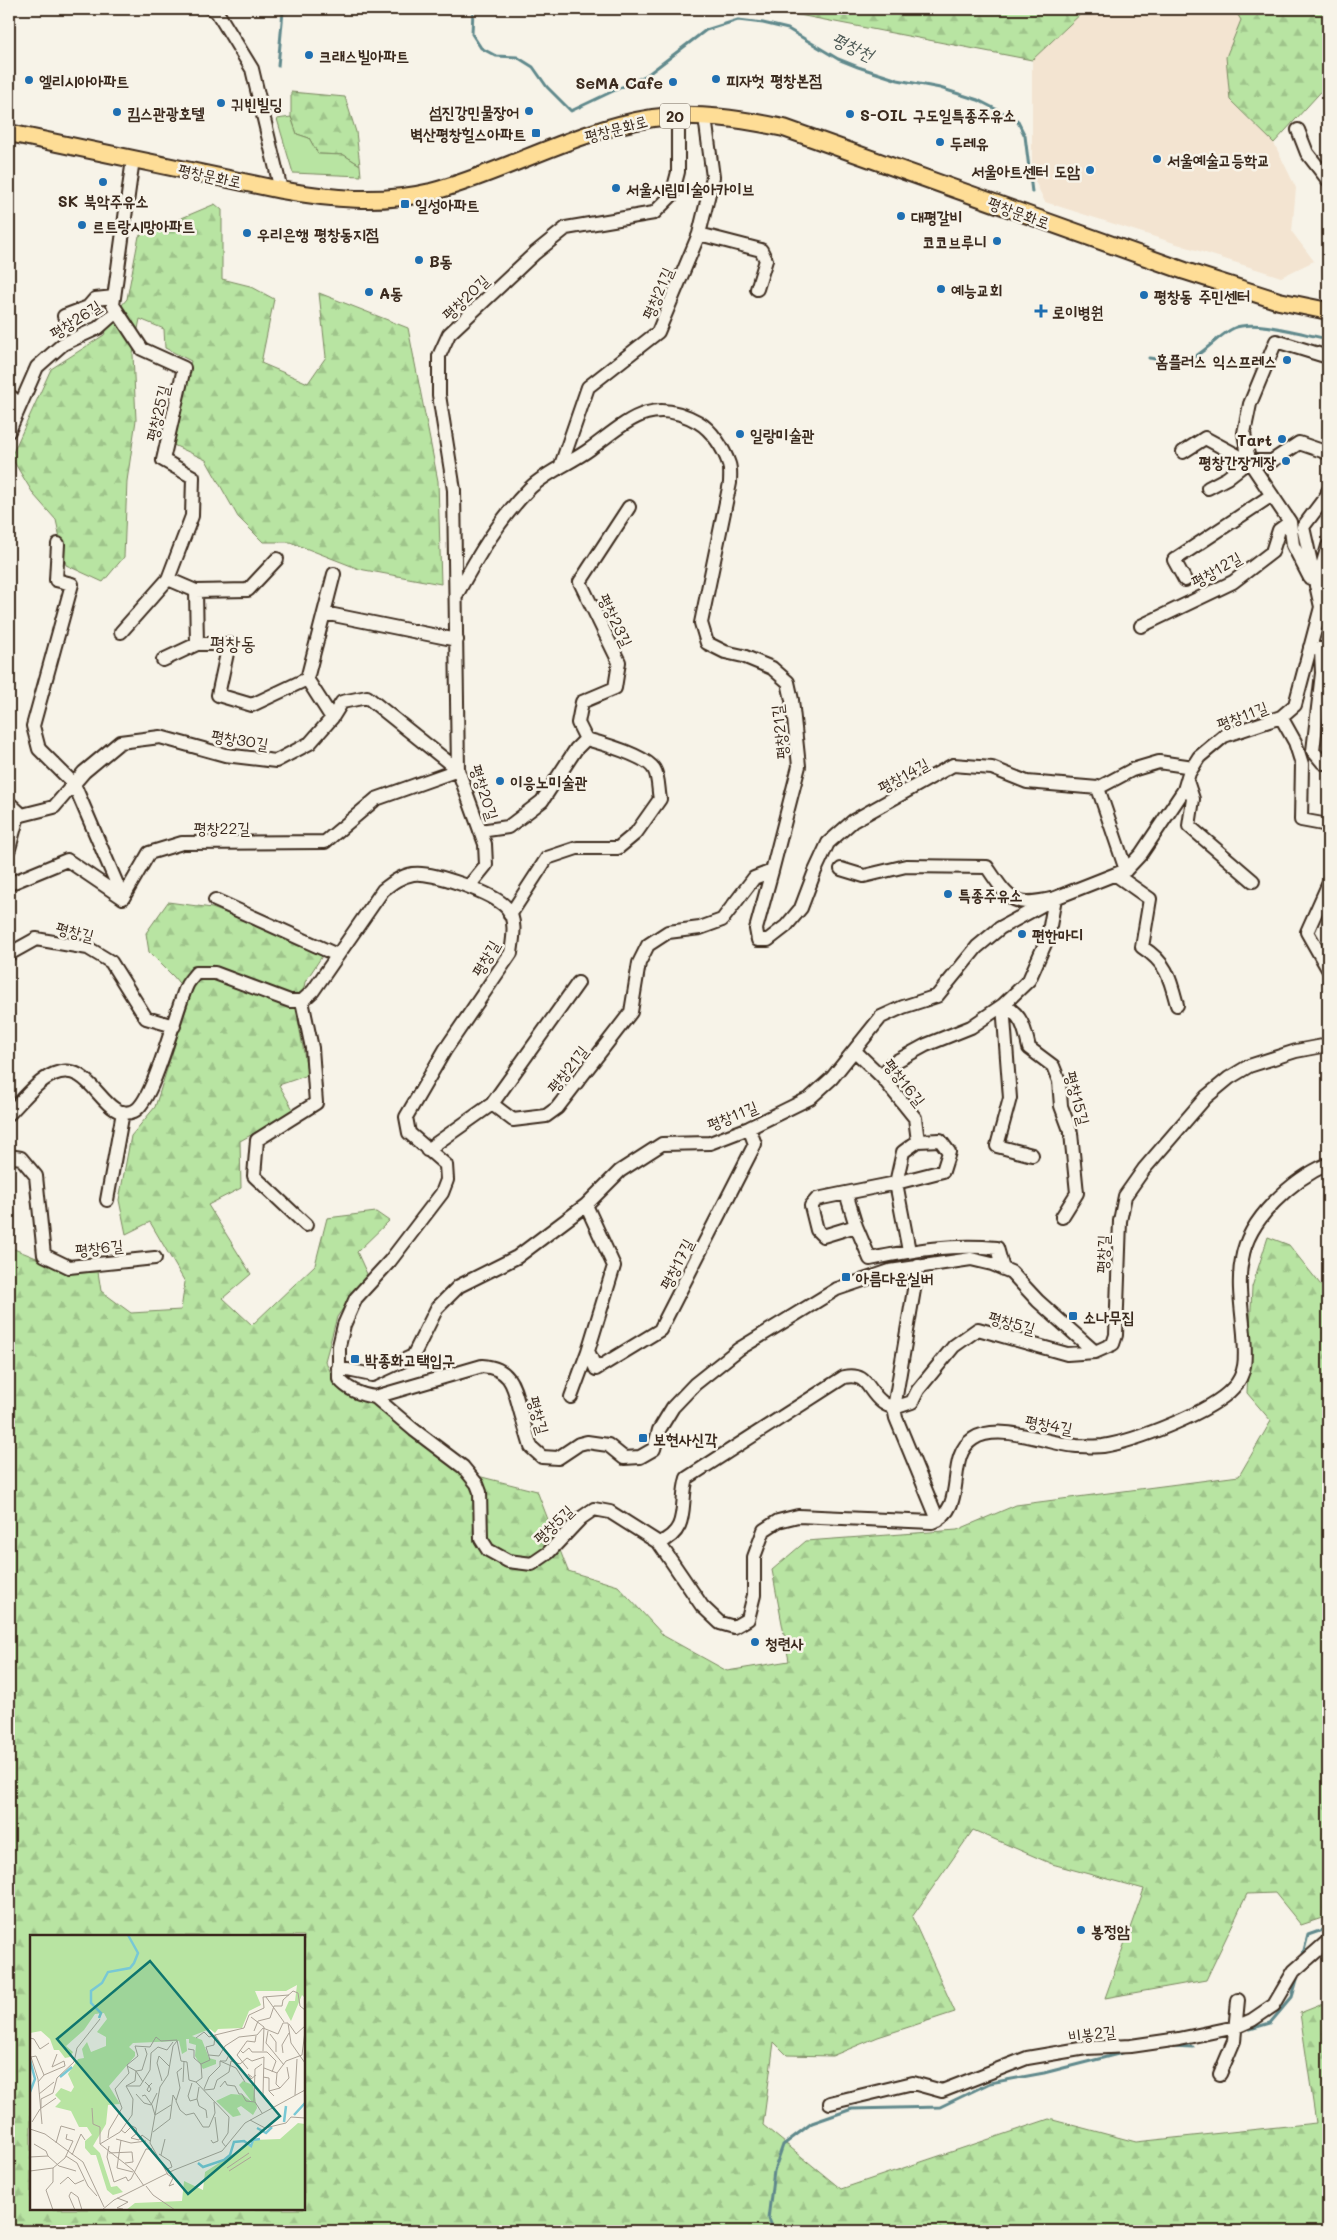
<svg xmlns="http://www.w3.org/2000/svg" width="1337" height="2240" viewBox="0 0 1337 2240" font-family="Mali,'Poor Story',sans-serif">
<style>
.built{fill:#f3e4d1}
.forest{fill:url(#forest-firs);stroke:#7a8760;fill-rule:evenodd}
.park{fill:#b8e4a2;stroke:#7a8760}
.lines{fill:none;stroke-linecap:round;stroke-linejoin:round}
.stream{stroke:#60898c;stroke-width:3}
.minor-casing{stroke:#3b2a1e;stroke-width:16}
.major-casing{stroke:#3b2a1e;stroke-width:20}
.minor{stroke:#f7f3e8;stroke-width:12}
.major{stroke:#fedd96;stroke-width:16}
.poi-dot{fill:#1f6fb2;stroke:#f7f3e8;stroke-width:2}
.labels{text-anchor:middle;dominant-baseline:central;stroke-width:5;stroke-linejoin:round;paint-order:stroke}
.shield{fill:#f7f3e8;stroke:#73665b;stroke-width:1}
.shield-label{font-size:15px;font-weight:bold;fill:#3b2a1e}
.poi-label{font-size:16px;font-weight:bold;fill:#3b2a1e;stroke:#f7f3e8;text-anchor:start}
.street-label{font-size:16px;fill:#3b2a1e;stroke:#f7f3e8}
.water-label{font-size:18px;font-style:italic;fill:#4d5955;stroke:#f7f3e8}
.quarter-label{font-size:19px;fill:#3b2a1e;stroke:#f7f3e8}
.inset-river{fill:none;stroke:#78c8d5;stroke-width:2.5}
.inset-road{fill:none;stroke:#aca397;stroke-width:1}
.view{fill:#0f766e;fill-opacity:0.15;stroke:#0f766e;stroke-width:2.5}
.inset-edge{fill:none;stroke:#3b2a1e;stroke-width:2.5}
</style>
<defs>
<pattern id="forest-firs" width="22" height="20" patternUnits="userSpaceOnUse" patternTransform="scale(1.25)"><rect width="22" height="20" fill="#b8e4a2"/><path d="M5 1l3.5 6h-7zM16 11l3.5 6h-7z" fill="#9fc48b"/></pattern>
</defs>
<rect width="100%" height="100%" fill="#f7f3e8"/>
<filter id="ink" filterUnits="userSpaceOnUse"><feTurbulence type="fractalNoise" baseFrequency=".02" numOctaves="2"/><feDisplacementMap in="SourceGraphic" scale="10" xChannelSelector="R" yChannelSelector="G"/><feConvolveMatrix kernelMatrix="1 2 1 2 8 2 1 2 1" color-interpolation-filters="sRGB"/></filter>
<g filter="url(#ink)">
<path class="built" d="M1086 9H1234L1241 20 1226 57 1230 100 1274 143 1296 188 1292 232 1314 261 1281 277 1045 202 1032 175V60Z"/>
<path class="forest" d="M768 9H1086L1032 60Z
M1234 9H1328V84L1274 143 1230 100 1226 57 1241 20Z
M291 92 345 97 356 132 360 165 344 155 318 154 309 138 297 134 291 117Z
M215 204 222 210V279L250 286 274 299 261 363 308 383 326 357 319 293 408 328 438 481 441 584 359 569 290 542H263L238 517 206 460 167 442 191 361 165 348 164 329 140 319 133 354 136 420 127 481 124 557 103 582 66 565 56 520 34 495 11 457 51 369 104 335 116 312 127 299 139 236Z
M168 902 212 908 326 950 305 982 298 1020 308 1075 279 1085 294 1111 240 1141 241 1188 208 1205 251 1274 223 1298 252 1325 315 1265 327 1218 376 1212 389 1221 357 1252 367 1274 337 1317 325 1361 333 1377 372 1397 431 1447 454 1470 537 1491 568 1571 618 1586 664 1636 727 1671 789 1661 772 1570 806 1541 957 1530 1016 1505 1239 1476 1271 1421 1247 1393 1252 1287 1268 1237 1289 1245 1328 1294V1916L1301 1925 1275 1893 1247 1894 1206 1980 1105 1998 1144 1889 1052 1864 973 1830 912 1917 955 2012 878 2037 832 2056 787 2055 774 2042 763 2125 841 2189 1049 2119 1136 2142 1316 2123 1300 2013 1328 2002V2231H9V1247L74 1273 98 1272 101 1291 131 1313 181 1310 185 1282 150 1222 126 1234 119 1200 131 1136 155 1107 190 997 174 977 149 952 146 933ZM31 1936H304V2209H31Z"/>
<path class="park" d="M291 117 297 134 309 138 318 154 344 155 360 165 361 176 293 173 277 119Z"/>
<g class="lines">
<path class="stream" d="M473 9 472 34 481 48 496 56 517 57 533 67 547 87 571 111 647 75 706 30 738 20 763 23 788 29 838 59 858 67 898 80 940 88 978 100 1017 120 1025 136 1032 192
M278 66 283 11 281 9
M1149 358C1158 359 1167 362 1175 362 1199 363 1214 337 1234 328 1255 319 1305 335 1328 339
M1302 1958 1308 1935 1328 1928
M1250 2029 1270 2023 1292 1997 1298 1976
M1170 2046 1193 2047
M773 2231 768 2219 774 2171 783 2145 812 2123 852 2109 940 2107 990 2083 1044 2073 1126 2052"/>
<g class="minor-casing">
<path id="minor" d="M212 9 217 12 252 69 281 190
M1298 130 1307 153 1328 180
M133 159 113 305 142 349 184 368 163 460 193 477 192 516 168 579 196 591 197 644H229L218 695 252 705 307 679
M699 234 713 177 705 117
M64 316 88 307 95 299 114 297
M9 395 20 405
M9 431 37 367 63 344 98 328 116 312
M1183 452 1205 438 1244 459 1248 454
M561 465 588 387 658 332 699 234 761 250 766 260 757 289
M1208 488 1227 478 1249 461H1272L1299 443 1328 453
M58 544 56 580 72 584 33 726 39 749 74 784 123 898
M1310 578 1293 545 1290 522 1249 461 1244 433 1250 404 1276 341 1328 357
M1185 580 1174 560 1272 495
M1316 586 1328 546
M196 591 248 590 277 559
M457 594C477 557 500 518 530 488 548 471 571 463 590 449 627 422 651 395 698 422 712 430 724 449 729 464 731 470 730 477 730 483L701 623 707 643 725 652 743 656 772 668 788 682 792 700 799 766 772 871 754 878 722 920 700 928 668 932 648 945 639 963 631 1012 557 1108 546 1116 513 1120 492 1104
M324 613 457 640
M1141 626 1233 582 1272 552 1279 530 1290 522
M121 632 168 579
M1310 647 1321 649 1322 673 1313 751 1323 763 1328 762
M163 660 197 644
M1281 717 1295 742 1302 764 1301 820 1328 825
M332 718 307 679 334 574
M586 739 578 723 582 702 615 688 619 662 580 582 629 507
M1187 781 1193 799 1189 826 1253 881
M1098 788 1126 870
M9 803 22 815 54 807 84 772 120 742 160 737 225 755 276 761 310 743 332 718 342 702 367 697 458 770
M480 831 508 827 542 801 576 749 586 739C601 743 646 756 654 769 659 777 658 790 660 799L636 833 618 848H577L547 858 510 915
M9 849 19 812
M841 869 864 876 906 866 987 867C1010 901 1013 908 1055 898L1048 937 1029 980 1003 1005 1010 1098 997 1146 1032 1155
M772 871 756 929 758 940H768L786 926 801 908 815 871 828 843 853 821 953 765 992 768 1027 782 1098 788 1132 770 1159 762 1193 767
M1116 875 1150 899 1142 947C1167 963 1170 978 1177 1005
M9 884 67 860 123 898 149 853 182 843 325 842 376 799 458 770
M1328 885 1307 932 1328 969
M469 886 486 865 485 844 458 770 454 490 439 395V356L449 334 535 253 566 228 654 213 672 195 678 172V116
M215 900 337 955
M9 954 36 939 88 948 111 962 146 1018 174 1026
M302 1001 312 1048 316 1103 257 1140 254 1176 306 1225
M855 1051 882 1077 915 1118 918 1141
M882 1077 891 1064 926 1045 971 1027 1003 1005C1022 1014 1025 1029 1029 1048L1053 1066 1059 1081 1061 1106 1071 1133 1077 1193 1062 1217
M9 1114C22 1101 37 1081 54 1074 92 1058 103 1124 134 1111 154 1102 176 1008 187 985 189 981 193 977 196 973H215L290 1001H302L313 991 383 890C392 883 401 876 413 874 432 871 494 893 507 908 517 920 513 939 511 953L445 1050 406 1117 409 1133 446 1165 447 1180 442 1193 390 1261 356 1298 344 1325 339 1346V1379C348 1390 361 1395 375 1397L482 1366C514 1368 514 1391 522 1417 525 1427 528 1437 531 1447L542 1457 558 1458 579 1444 587 1442 608 1445 624 1458 640 1457 654 1449 659 1430 673 1407 695 1384 739 1349 837 1289 890 1271 971 1259 992 1264 1011 1272 1038 1301 1095 1352 1113 1344 1116 1335 1120 1221 1125 1196 1144 1169 1206 1097 1229 1078 1249 1066 1296 1051 1328 1045
M427 1150 492 1104 578 983
M9 1156 21 1158 36 1176 44 1255 69 1267 155 1258
M846 1193 896 1183 943 1171 949 1152 940 1140 918 1141 903 1152 896 1183 909 1251
M107 1200 123 1112
M586 1205 614 1266 588 1351 596 1369 660 1330 755 1144 749 1128
M856 1226 823 1236 817 1230 811 1206 817 1199 846 1193 856 1226 870 1259C914 1250 952 1244 997 1248L1003 1269
M918 1266 894 1408 896 1418 938 1520
M338 1368 372 1375 413 1356 437 1308 459 1286 517 1257 586 1205 620 1171 662 1144 710 1143 749 1128 810 1098 832 1078 881 1017 903 1007 937 996 977 947 1000 928 1055 898 1126 870 1141 854 1184 790 1189 773 1199 757 1224 736 1281 717 1295 705 1321 607 1303 527 1327 495 1328 491
M375 1397 414 1430 463 1467 477 1484 480 1492 481 1539 488 1550 508 1561 532 1564 548 1553 581 1518 594 1509 610 1512 659 1543 702 1606 720 1623 734 1627 748 1619 754 1595V1557L764 1530 778 1521 798 1516 932 1522C969 1509 944 1458 973 1439 999 1422 1048 1444 1077 1446 1085 1446 1095 1447 1103 1446 1135 1441 1212 1412 1233 1388 1248 1373 1245 1353 1244 1334 1242 1310 1237 1283 1242 1259 1248 1219 1293 1179 1328 1164
M571 1397 588 1351
M659 1543C691 1530 679 1504 687 1478L844 1377C868 1372 867 1391 882 1402 885 1405 890 1406 894 1408L912 1402 918 1390 954 1346 978 1329 1067 1354 1095 1352
M1220 2074 1234 2041 1238 2000
M830 2103 913 2083 942 2091 1027 2058 1086 2048 1131 2046 1179 2039 1236 2027 1252 2020 1274 2005 1294 1971 1328 1941"/>
</g>
<g class="major-casing">
<path id="major" d="M9 133 281 190C330 199 381 204 431 192 506 172 575 130 653 118 696 112 741 119 784 128L1185 271 1279 301 1328 311"/>
</g>
<use href="#minor" class="minor"/>
<use href="#major" class="major"/>
</g>
</g>
<g class="poi-dot">
<circle cx="309" cy="55" r="5"/>
<circle cx="716" cy="79" r="5"/>
<circle cx="29" cy="80" r="5"/>
<circle cx="673" cy="82" r="5"/>
<circle cx="221" cy="103" r="5"/>
<circle cx="529" cy="111" r="5"/>
<circle cx="117" cy="112" r="5"/>
<circle cx="850" cy="114" r="5"/>
<rect x="531" y="128" width="10" height="10" rx="2.5"/>
<circle cx="940" cy="142" r="5"/>
<circle cx="1157" cy="159" r="5"/>
<circle cx="1090" cy="170" r="5"/>
<circle cx="103" cy="182" r="5"/>
<circle cx="616" cy="188" r="5"/>
<rect x="400" y="199" width="10" height="10" rx="2.5"/>
<circle cx="901" cy="216" r="5"/>
<circle cx="82" cy="225" r="5"/>
<circle cx="247" cy="233" r="5"/>
<circle cx="997" cy="241" r="5"/>
<circle cx="419" cy="260" r="5"/>
<circle cx="941" cy="289" r="5"/>
<circle cx="369" cy="292" r="5"/>
<circle cx="1144" cy="295" r="5"/>
<path d="M1038.5 303.5h5v5h5v5h-5v5h-5v-5h-5v-5h5z"/>
<circle cx="1287" cy="360" r="5"/>
<circle cx="740" cy="434" r="5"/>
<circle cx="1282" cy="439" r="5"/>
<circle cx="1286" cy="461" r="5"/>
<circle cx="500" cy="781" r="5"/>
<circle cx="948" cy="894" r="5"/>
<circle cx="1022" cy="934" r="5"/>
<rect x="841" y="1272" width="10" height="10" rx="2.5"/>
<rect x="1068" y="1311" width="10" height="10" rx="2.5"/>
<rect x="350" y="1354" width="10" height="10" rx="2.5"/>
<rect x="638" y="1433" width="10" height="10" rx="2.5"/>
<circle cx="755" cy="1642" r="5"/>
<circle cx="1081" cy="1930" r="5"/>
</g>
<g class="labels">
<rect class="shield" x="660" y="103.5" width="30" height="25" rx="4"/>
<g class="shield-label">
<text x="675" y="116">20</text>
</g>
<g class="poi-label">
<text x="319" y="55">크래스빌아파트</text>
<text x="726" y="79">피자헛 평창본점</text>
<text x="39" y="80">엘리시아아파트</text>
<text x="663" y="82" text-anchor="end">SeMA Cafe</text>
<text x="231" y="103">귀빈빌딩</text>
<text x="519" y="111" text-anchor="end">섬진강민물장어</text>
<text x="127" y="112">킴스관광호텔</text>
<text x="860" y="114">S-OIL 구도일특종주유소</text>
<text x="526" y="133" text-anchor="end">벽산평창힐스아파트</text>
<text x="950" y="142">두레유</text>
<text x="1167" y="159">서울예술고등학교</text>
<text x="1080" y="170" text-anchor="end">서울아트센터 도암</text>
<text x="626" y="188">서울시립미술아카이브</text>
<text x="103" y="200" text-anchor="middle">SK 북악주유소</text>
<text x="415" y="204">일성아파트</text>
<text x="911" y="216">대평갈비</text>
<text x="92" y="225">르트랑시망아파트</text>
<text x="257" y="233">우리은행 평창동지점</text>
<text x="987" y="241" text-anchor="end">코코브루니</text>
<text x="429" y="260">B동</text>
<text x="951" y="289">예능교회</text>
<text x="379" y="292">A동</text>
<text x="1154" y="295">평창동 주민센터</text>
<text x="1052" y="311">로이병원</text>
<text x="1277" y="360" text-anchor="end">홈플러스 익스프레스</text>
<text x="750" y="434">일랑미술관</text>
<text x="1272" y="439" text-anchor="end">Tart</text>
<text x="1276" y="461" text-anchor="end">평창간장게장</text>
<text x="510" y="781">이응노미술관</text>
<text x="958" y="894">특종주유소</text>
<text x="1032" y="934">편한마디</text>
<text x="856" y="1277">아름다운실버</text>
<text x="1083" y="1316">소나무집</text>
<text x="365" y="1359">박종화고택입구</text>
<text x="653" y="1438">보현사신각</text>
<text x="765" y="1642">청련사</text>
<text x="1091" y="1930">봉정암</text>
</g>
<g class="street-label">
<text transform="translate(616 128) rotate(-15)">평창문화로</text>
<text transform="translate(210 175) rotate(12)">평창문화로</text>
<text transform="translate(1019 212) rotate(20)">평창문화로</text>
<text transform="translate(657 293) rotate(-67)">평창21길</text>
<text transform="translate(465 297) rotate(-44)">평창20길</text>
<text transform="translate(75 319) rotate(-33)">평창26길</text>
<text transform="translate(157 413) rotate(-77)">평창25길</text>
<text transform="translate(1216 569) rotate(-30)">평창12길</text>
<text transform="translate(616 620) rotate(64)">평창23길</text>
<text transform="translate(1242 715) rotate(-21)">평창11길</text>
<text transform="translate(779 732) rotate(-96)">평창21길</text>
<text transform="translate(240 739) rotate(9)">평창30길</text>
<text transform="translate(903 775) rotate(-29)">평창14길</text>
<text transform="translate(485 792) rotate(72)">평창20길</text>
<text x="222" y="827">평창22길</text>
<text transform="translate(75 931) rotate(14)">평창길</text>
<text transform="translate(485 958) rotate(-60)">평창길</text>
<text transform="translate(567 1069) rotate(-52)">평창21길</text>
<text transform="translate(905 1082) rotate(51)">평창16길</text>
<text transform="translate(1078 1098) rotate(75)">평창15길</text>
<text transform="translate(732 1115) rotate(-22)">평창11길</text>
<text transform="translate(99 1247) rotate(-6)">평창6길</text>
<text transform="translate(1102 1254) rotate(-88)">평창길</text>
<text transform="translate(676 1264) rotate(-63)">평창17길</text>
<text transform="translate(1012 1322) rotate(15)">평창5길</text>
<text transform="translate(539 1415) rotate(74)">평창길</text>
<text transform="translate(1049 1424) rotate(10)">평창4길</text>
<text transform="translate(553 1524) rotate(-44)">평창5길</text>
<text transform="translate(1092 2033) rotate(-6)">비봉2길</text>
</g>
<g class="water-label">
<text transform="translate(853 46) rotate(25)">평창천</text>
</g>
<g class="quarter-label">
<text x="233" y="642">평창동</text>
</g>
</g>
<g transform="translate(30 1935)">
<rect width="275" height="275" fill="#f7f3e8"/>
<path d="M0 0H275V63L272 60 261 86 255 75 259 66H265L267 50 256 56H225L231 70 219 76 212 93 188 94 185 98 180 94 162 101 172 105 179 123 186 125V129L173 134 165 121 166 110 159 108V104H156L157 116 152 119 149 106 103 108 99 112 105 117V121L79 151 90 169 78 170 76 189 63 211 70 218 81 252 87 251 93 257 83 260 77 255 66 220H61L55 213V206L62 200 57 192H49L41 176 25 172 31 166 25 160 31 153 41 157 44 152 38 139 48 124 54 123 52 114 57 107 61 117 76 111V102L67 97 77 84 74 78 65 79 54 95 36 111 43 117 40 122 35 123 29 115H24L20 104 11 96 0 98ZM213 146 223 150 227 173 223 180 211 171 207 173 211 180 203 182 186 166 201 159 213 160 222 167 209 150ZM268 188 275 189V275H96L105 268 152 266 154 246 173 255 175 237 217 210 221 211 224 205 250 204Z" fill="#b8e4a2"/>
<path class="inset-river" d="M69 83 71 78 61 68V56L72 48 78 37 100 33 104 28 108 18 98 0M0 125 5 144 0 157M30 142 42 132M264 180 275 168M254 187 256 171M227 193 236 198 242 192M168 228 173 232 194 225 200 220 204 207 214 206 221 211 223 205 230 204"/>
<path class="inset-road" d="M236 62 254 87M221 82 234 92 233 116M258 88 261 108 275 128M259 89 266 99 275 91M224 96 228 86 240 83 244 71H252L253 65 263 56 268 58 270 71 275 75M238 96 236 108 254 130M240 99 246 107V117M0 103 4 104 10 114 19 108M166 103 174 97 179 102 185 100 202 126M158 114 164 115V123L171 129M210 115 213 118 219 113 222 117H237L246 126 242 137M253 118 252 110 259 98M0 119 8 144 12 189M179 120 189 121 195 111 209 102 227 100 233 93 248 99 253 88H258M1 122 6 121 14 140M190 126 206 133 215 147M97 131 106 136 113 147M152 133 147 137 150 153 146 166 150 175 156 180 164 178 173 192H179L185 178 184 167M234 133 247 138 256 126 272 120 275 96M218 134 207 120 217 106 225 107 226 101M247 138 246 149 250 153M222 142 218 139 221 144 226 140M233 142 239 143V156L244 161M132 146 127 128 129 121 140 132M8 147 14 140 35 131 34 126 22 132 27 119M115 147 119 151 121 154 119 157 117 155 119 151 122 148M153 147 154 126M166 147 199 182 198 198 192 207 196 212M162 148 158 161 160 166 167 164 169 152M96 151 105 146 106 136 112 135 117 119 115 113M190 152 195 146 197 150 205 151 209 159H212L216 166 225 167 232 178M174 154 179 142 190 131V126H196L199 120M174 155 184 154 187 145 199 137 201 126 210 129 217 123 222 126 234 122 233 159 243 172M239 156 250 153 259 143 257 132M9 159 24 147M106 159 114 168 121 170 127 158M265 160 267 124M112 161 115 160 122 170 125 180 141 170M167 164 169 171 176 175 177 183M224 166 225 134 232 129M11 173V164L23 158 27 143 44 127 47 113 70 84M62 173 63 189 70 192V209L103 235 114 251M220 185 235 193 256 188 261 182 275 183M2 187 10 174 26 163M0 194 15 199 53 227 74 272M91 195 95 198 102 191 106 193 107 198 101 203 109 205 112 200 120 206M123 197 140 184 143 160 146 165M78 203 79 195 92 173 85 154 99 138 97 130 108 121 105 111 120 112 126 102 131 106 147 105 151 126 157 127 159 145 166 147 172 143 171 129 180 125 176 112 184 110 185 100 214 93 219 80 234 73 233 62 259 60M86 204 101 208 116 206M91 205 87 233 103 237M181 205 183 208 188 206 185 182M26 208 31 191 45 195M4 209 16 216 18 221M70 209 90 197 102 180 103 164 96 151H110L120 135 121 118 128 112 137 115 143 107M79 211 77 222 84 247 96 242 98 246 101 244 116 214H122M79 218 102 217 103 227 95 228M129 219 140 226 142 232 135 235M42 220 51 199 55 205M131 220 135 204M36 221 47 228 58 251 67 261M0 222 18 221 29 231 46 236M197 233 219 218M0 236 23 233 35 223 43 206 36 204 37 199M199 236 221 222M137 238 120 208 130 152 138 140 143 111 147 106M137 239 143 243 139 251 144 249M30 249 38 242 45 249 54 245M116 251 123 260 145 275M87 263 98 267 87 273 93 274M23 275 16 255 23 247V233M45 275 39 261 41 257 48 262 52 275M72 275 84 265 144 235 192 216 215 188 275 155"/>
<path class="view" d="M120 26 250 181 158 259 27 104Z"/>
<rect width="275" height="275" class="inset-edge"/>
</g>
<rect width="1337" height="2240" fill="none" stroke="#f7f3e8" stroke-width="30"/>
<rect x="15" y="15" width="1307" height="2210" fill="none" stroke="#3b2a1e" stroke-width="2" filter="url(#ink)"/>
</svg>
